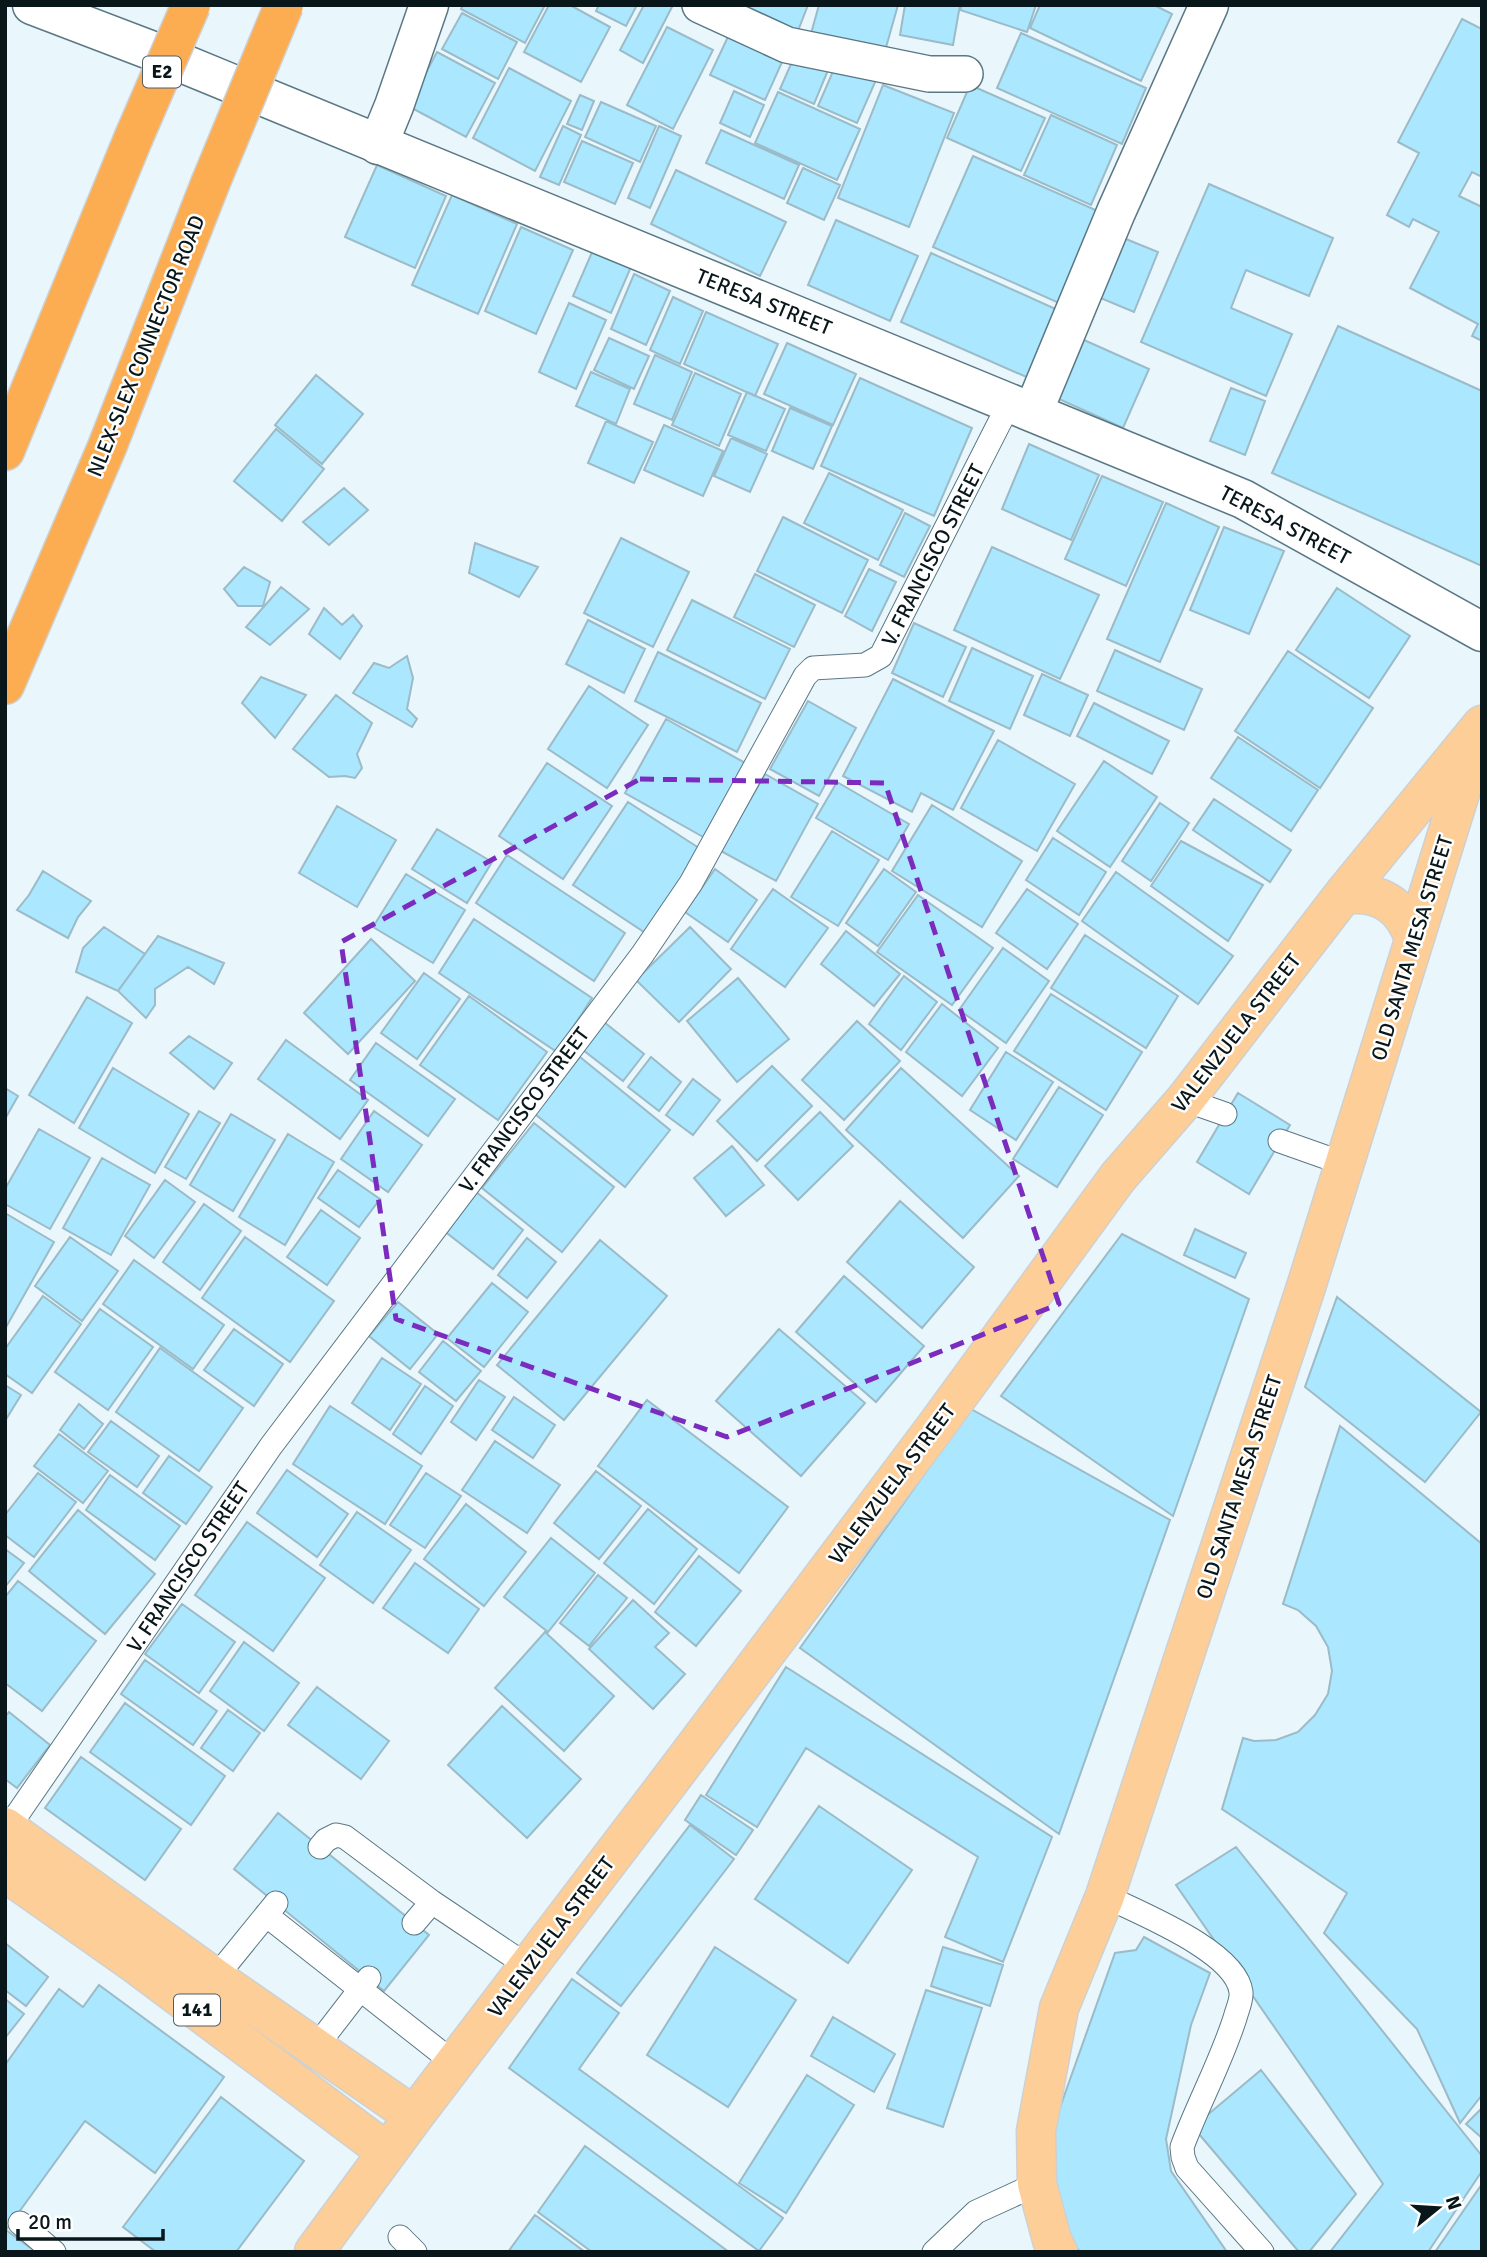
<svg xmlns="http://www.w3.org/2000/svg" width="1487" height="2257" viewBox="0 0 1487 2257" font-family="Signika,sans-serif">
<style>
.building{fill:#abe7fe;stroke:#9abbc7;stroke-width:2}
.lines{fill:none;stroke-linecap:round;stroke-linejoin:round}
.service-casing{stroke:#597884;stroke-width:25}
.pedestrian-casing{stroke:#597884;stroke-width:38}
.minor-casing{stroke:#597884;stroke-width:41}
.tertiary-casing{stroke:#597884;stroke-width:41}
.primary-casing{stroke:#ced0d1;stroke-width:41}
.motorway-casing{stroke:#ced0d1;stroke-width:41}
.service{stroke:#fff;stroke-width:23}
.pedestrian{stroke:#fff;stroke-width:35}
.minor{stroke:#fff;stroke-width:38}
.tertiary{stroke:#fff;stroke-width:38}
.primary{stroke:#fdce97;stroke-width:38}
.motorway{stroke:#fcad52;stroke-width:38}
.motorway-bridge-casing{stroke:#ced0d1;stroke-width:41;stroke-linecap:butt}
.motorway-bridge{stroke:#fcad52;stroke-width:38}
.marked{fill:none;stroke:#7b2cbf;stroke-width:5;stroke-dasharray:14 9;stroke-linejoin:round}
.labels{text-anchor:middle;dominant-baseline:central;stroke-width:5;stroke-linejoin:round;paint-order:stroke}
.shield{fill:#fff;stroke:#535c5f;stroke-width:2}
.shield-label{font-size:19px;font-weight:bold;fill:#09161a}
.street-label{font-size:21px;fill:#09161a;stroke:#fff}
</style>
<rect width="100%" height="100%" fill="#e9f6fc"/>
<path class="building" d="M463 5H545L525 43 461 9Z
M549 5H570L610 27 581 82 524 52Z
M599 5H637L626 26 596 11Z
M644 5H673L643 63 620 50Z
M749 5H808L794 41 743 21Z
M819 5H898L883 58 810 37Z
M905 5H960L953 45 900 35Z
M962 5H1036L1027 32 960 10Z
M1040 5H1154L1172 14 1141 81 1030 28Z
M462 13 517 42 498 79 442 49Z
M1462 19 1482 29V177L1472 172 1459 196 1482 207V341L1472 336 1478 324 1410 288 1439 232 1413 219 1409 227 1387 215 1419 153 1398 142Z
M733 26 787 51 765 100 710 75Z
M667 27 713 50 673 129 627 105Z
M1021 33 1146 88 1122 144 997 88Z
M798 48 831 63 814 104 780 89Z
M437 52 495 83 466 137 408 106Z
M837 62 876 80 857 123 818 106Z
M509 68 571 101 535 171 473 138Z
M883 85 954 113 909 227 838 198Z
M970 85 1045 118 1021 171 947 138Z
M734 91 764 105 750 137 720 123Z
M778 92 860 129 837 180 755 143Z
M580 95 594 101 582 130 567 124Z
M601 102 656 126 640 162 585 137Z
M1051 115 1117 145 1091 205 1024 175Z
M563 126 581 135 559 185 540 177Z
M659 126 681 136 650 208 628 198Z
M721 130 799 165 784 199 706 163Z
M582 141 633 163 615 204 564 182Z
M973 156 1100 212 1059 303 933 247Z
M377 165 446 196 415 268 345 237Z
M803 168 840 185 824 220 787 203Z
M676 170 786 222 760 276 651 224Z
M1209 184 1333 238 1309 296 1246 270 1231 308 1292 334 1266 396 1141 342Z
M452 195 517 224 478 314 412 285Z
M836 220 918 256 890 321 808 285Z
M521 227 573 250 536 334 485 311Z
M1121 237 1158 252 1134 312 1098 297Z
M593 250 631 267 611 313 573 296Z
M931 253 1060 311 1031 379 901 322Z
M634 274 670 291 646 345 611 329Z
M673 297 703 311 680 364 650 350Z
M569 303 606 320 576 389 539 372Z
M706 312 778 344 755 396 684 364Z
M1338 326 1482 391V566L1272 473Z
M609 338 649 356 634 389 594 370Z
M1084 340 1149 369 1123 428 1059 399Z
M787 343 856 374 833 425 764 394Z
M655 355 692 372 672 420 634 404Z
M591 372 630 389 616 424 576 406Z
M695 373 741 394 719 446 672 425Z
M316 375 363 414 322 464 275 425Z
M860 378 972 428 934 516 821 466Z
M1231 388 1265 401 1245 455 1210 441Z
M747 392 785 409 766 451 728 435Z
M790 408 832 426 813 469 772 451Z
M606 421 653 442 634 483 588 463Z
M664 425 723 451 703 496 644 470Z
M276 429 324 469 282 521 234 481Z
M731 438 767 454 750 492 714 476Z
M1029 444 1099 475 1071 540 1002 509Z
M829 473 903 510 878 560 804 523Z
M1102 476 1163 502 1126 586 1065 559Z
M344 488 368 510 329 545 303 522Z
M1166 503 1219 527 1160 662 1107 639Z
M905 513 930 526 904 577 880 565Z
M783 517 868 560 842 613 757 571Z
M1224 527 1284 551 1249 634 1190 610Z
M621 538 689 572 653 647 584 613Z
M475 543 538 567 519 597 469 573Z
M992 547 1099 595 1060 679 954 630Z
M244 567 270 582 263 606H238L224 589Z
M869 569 896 582 872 631 845 616Z
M755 574 815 605 794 647 734 617Z
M281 587 309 609 270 645 246 627Z
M1337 588 1410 636 1369 698 1296 650Z
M692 600 790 649 765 699 667 650Z
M324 608 342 625 353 615 362 626 340 659 309 634Z
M588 620 645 649 624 693 566 664Z
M914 623 966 647 943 697 892 673Z
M972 648 1033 676 1010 729 949 701Z
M1115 650 1202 689 1184 730 1097 691Z
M1288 651 1373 708 1320 788 1235 731Z
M658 652 761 703 737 752 635 701Z
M407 656 413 678 407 709 417 719 412 727 353 693 374 663 389 668Z
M1042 674 1088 695 1070 736 1024 715Z
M261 677 306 695 275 738 242 703Z
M893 679 994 731 953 810 921 793 912 812 843 776Z
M589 686 648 725 607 788 548 749Z
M336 695 372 723 357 754 362 768 355 778 345 776 329 777 293 749Z
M808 701 856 728 819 796 770 769Z
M1094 703 1169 741 1152 774 1077 736Z
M666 719 747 764 705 838 625 793Z
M1238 737 1318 790 1291 831 1211 778Z
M998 740 1075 784 1037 851 961 808Z
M1104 761 1157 797 1110 867 1057 831Z
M547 763 612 806 563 879 499 836Z
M765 774 818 804 776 881 721 851Z
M837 782 909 824 888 860 816 818Z
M1214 799 1291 850 1270 882 1193 830Z
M628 802 702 850 647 934 573 885Z
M1160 803 1189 823 1151 881 1122 861Z
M932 805 1022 861 982 927 892 871Z
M337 806 396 840 357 907 299 873Z
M437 829 492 862 467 903 412 869Z
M832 831 879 860 838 926 791 897Z
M1053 838 1106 872 1079 915 1026 880Z
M1181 841 1263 885 1228 941 1151 886Z
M507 855 625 933 594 981 476 903Z
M715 869 757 900 728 942 685 912Z
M884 869 916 892 878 946 846 923Z
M43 871 91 901 78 917 68 938 17 910 29 895Z
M1116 872 1233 956 1198 1004 1082 921Z
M406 874 465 910 433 963 373 927Z
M773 889 828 928 785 987 731 949Z
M1027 889 1078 924 1047 969 996 933Z
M918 895 993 948 952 1005 877 952Z
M474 919 592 998 557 1052 439 973Z
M104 927 145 954 118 991 76 972 83 948Z
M690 927 731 969 679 1022 636 980Z
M846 931 900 974 874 1006 821 964Z
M1085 935 1178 996 1146 1048 1051 988Z
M158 936 224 963 214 984 188 967 155 989V1005L146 1018 118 991Z
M371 939 415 981 348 1054 304 1013Z
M1003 948 1049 981 1006 1043 959 1010Z
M424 973 460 999 417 1059 381 1033Z
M904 976 937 1002 901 1050 869 1024Z
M738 978 789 1039 737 1082 687 1021Z
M1051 994 1142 1052 1106 1110 1014 1051Z
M469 996 547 1052 498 1120 420 1065Z
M87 997 132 1023 74 1123 29 1095Z
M942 1004 998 1048 962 1096 906 1052Z
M857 1021 900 1061 844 1120 802 1080Z
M604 1022 644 1054 623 1081 583 1050Z
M189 1036 232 1063 214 1089 170 1053Z
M286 1040 368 1100 340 1139 258 1079Z
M376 1043 455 1099 428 1136 350 1080Z
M1006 1052 1053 1082 1016 1140 970 1110Z
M580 1057 670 1130 625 1187 535 1114Z
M651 1057 681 1082 659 1111 628 1087Z
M772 1066 812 1106 757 1161 717 1121Z
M113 1068 189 1114 155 1173 79 1128Z
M901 1068 1019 1176 963 1238 846 1130Z
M693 1079 720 1100 693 1135 666 1115Z
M1059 1087 1103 1115 1057 1187 1013 1159Z
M5 1088 18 1096 5 1119Z
M1238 1093 1290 1125 1249 1194 1197 1162Z
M199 1111 220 1123 186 1179 165 1167Z
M374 1111 422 1145 388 1192 341 1159Z
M820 1112 853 1146 798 1200 765 1166Z
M231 1114 275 1140 233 1211 190 1185Z
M534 1123 614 1187 562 1252 482 1188Z
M39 1129 90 1158 50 1229 5 1204V1189Z
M288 1134 334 1162 285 1245 239 1217Z
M732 1146 764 1185 726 1216 694 1178Z
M102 1158 150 1185 111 1255 63 1228Z
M338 1170 380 1199 359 1227 318 1198Z
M165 1180 195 1202 154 1258 125 1236Z
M475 1191 523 1230 493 1269 443 1230Z
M900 1201 974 1267 922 1328 847 1262Z
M204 1204 241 1231 200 1290 163 1262Z
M321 1210 360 1238 327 1285 287 1257Z
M5 1213 54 1242 5 1329Z
M1195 1229 1246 1253 1235 1278 1184 1255Z
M1122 1234 1249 1299 1173 1516 1001 1396Z
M70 1237 118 1271 82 1321 35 1286Z
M245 1237 334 1301 290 1362 202 1298Z
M527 1238 556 1262 527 1298 498 1275Z
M600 1240 667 1296 564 1420 497 1365Z
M134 1260 224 1325 193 1369 103 1304Z
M844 1276 924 1346 876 1402 796 1332Z
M492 1283 528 1312 484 1367 447 1338Z
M43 1296 81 1324 32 1393 5 1374V1349Z
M1337 1297 1481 1412 1425 1482 1305 1387Z
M398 1302 438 1334 410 1369 369 1336Z
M100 1309 153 1347 108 1410 55 1372Z
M234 1329 283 1364 254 1406 204 1370Z
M779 1329 865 1403 801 1476 716 1401Z
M443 1341 481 1371 456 1401 419 1372Z
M160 1348 243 1408 199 1471 116 1412Z
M382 1358 421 1384 390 1430 352 1403Z
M479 1380 505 1397 476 1440 451 1422Z
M5 1385 21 1395 5 1421Z
M425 1386 453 1406 421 1454 393 1434Z
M514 1397 555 1425 533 1458 492 1430Z
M647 1400 788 1507 739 1573 598 1466Z
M79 1404 103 1424 84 1449 60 1430Z
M330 1406 422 1466 385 1524 293 1464Z
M971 1409 1170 1520 1059 1834 800 1648Z
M111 1421 159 1456 137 1487 88 1452Z
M1340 1426 1482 1544V2095L1460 2123 1417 2029 1324 1933 1347 1893 1222 1809 1243 1738 1254 1741 1276 1740 1298 1732 1315 1715 1328 1694 1332 1671 1328 1647 1316 1626 1298 1610 1283 1604Z
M59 1434 108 1471 83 1503 34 1466Z
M495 1441 560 1485 527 1533 462 1490Z
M169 1456 212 1487 186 1524 143 1493Z
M287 1470 348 1514 317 1557 257 1513Z
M596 1471 641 1506 599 1559 554 1523Z
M38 1473 76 1502 34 1557 5 1535V1515Z
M426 1473 461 1496 425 1548 390 1525Z
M110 1475 180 1526 155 1560 86 1510Z
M466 1504 526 1552 484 1606 424 1559Z
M648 1509 697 1549 654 1604 604 1563Z
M78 1510 155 1574 105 1634 29 1571Z
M357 1512 411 1550 373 1603 320 1565Z
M247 1522 325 1578 273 1651 195 1595Z
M551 1538 595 1573 548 1632 504 1597Z
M5 1549 24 1563 5 1587Z
M699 1556 741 1591 696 1646 655 1612Z
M415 1563 479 1609 448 1653 383 1608Z
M598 1575 627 1598 589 1646 560 1623Z
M18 1581 96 1641 42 1711 5 1683V1597Z
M633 1600 669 1633 655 1647 685 1674 653 1709 589 1649Z
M182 1604 235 1642 199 1693 145 1654Z
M545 1632 614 1696 564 1751 495 1688Z
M244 1642 299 1683 264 1731 210 1691Z
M145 1660 217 1711 193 1745 121 1694Z
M786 1667 1052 1837 1003 1962 945 1937 978 1857 806 1748 757 1827 706 1795Z
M317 1687 389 1741 361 1779 288 1725Z
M125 1703 225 1776 191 1825 90 1752Z
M502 1706 581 1779 527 1838 448 1765Z
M228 1710 260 1733 233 1771 201 1748Z
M9 1712 50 1745 17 1788 5 1779V1717Z
M81 1757 181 1829 145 1880 45 1808Z
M701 1795 753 1830 736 1855 685 1820Z
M819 1806 912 1870 848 1963 755 1899Z
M278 1813 429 1935 384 1991 234 1869Z
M690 1825 734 1859 621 2006 577 1973Z
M1236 1847 1482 2156V2171L1428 2252H1330L1383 2184 1176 1885Z
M1144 1937 1210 1973 1191 2025 1166 2139 1171 2171 1227 2252H1080L1053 2219 1042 2158 1115 1953 1136 1950Z
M5 1943 48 1977 26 2006 5 1990Z
M715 1947 796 2000 728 2107 647 2055Z
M943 1947 1003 1965 990 2006 931 1986Z
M572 1979 619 2013 579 2069 783 2218 759 2251 509 2068Z
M99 1985 224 2077 155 2173 85 2121 6 2230 36 2252H5V2065L59 1989 83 2007Z
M926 1990 982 2008 943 2127 887 2108Z
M5 1999 24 2014 5 2038Z
M833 2017 895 2054 874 2092 811 2056Z
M1261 2070 1356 2194 1309 2252H1299L1193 2127Z
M807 2075 854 2105 786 2213 739 2183Z
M221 2097 304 2161 236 2252H156L123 2227Z
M1482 2108V2138L1466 2124Z
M585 2146 729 2252H592L538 2212Z
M1482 2184V2252H1435Z
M535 2215 585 2252H508Z"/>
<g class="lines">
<g class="service-casing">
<path id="service" d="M1185 1100 1225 1114
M1280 1141 1345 1164
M8 1828 271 1446 642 955 691 883 805 676 813 668 865 665 881 656 1010 402
M320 1847 326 1840 336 1835 345 1837 432 1902 529 1967
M1105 1896C1139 1913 1236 1951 1241 1992 1242 2000 1237 2010 1235 2018 1221 2062 1198 2104 1182 2147L1183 2157 1187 2168 1262 2252
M266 1915 454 2063
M414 1923 432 1902
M215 1978 276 1903
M315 2048 369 1978
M20 2223 54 2252
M400 2237 415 2252
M934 2252 976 2212 1037 2184"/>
</g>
<g class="pedestrian-casing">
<path id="pedestrian" d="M700 5 787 45 929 74H965"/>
</g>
<g class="minor-casing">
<path id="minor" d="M378 145 394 106 429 5
M1033 412 1116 212 1209 5"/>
</g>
<g class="tertiary-casing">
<path id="tertiary" d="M32 5 150 50 1243 499 1482 632"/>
</g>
<g class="primary-casing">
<path id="primary" d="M1343 895C1379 890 1403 905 1414 939
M5 1827 215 1978 414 2116
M5 1872 137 1965 387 2152
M314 2252 414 2116 677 1771 934 1429 1118 1177 1185 1100 1343 895 1482 725
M1058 2252 1052 2240 1037 2184 1036 2131 1059 2008 1105 1896 1306 1287 1475 745"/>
</g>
<g class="motorway-casing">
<path id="motorway" d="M5 451 133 139
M5 685 107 447 210 184"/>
</g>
<use href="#service" class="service"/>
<use href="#pedestrian" class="pedestrian"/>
<use href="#minor" class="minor"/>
<use href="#tertiary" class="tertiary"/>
<use href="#primary" class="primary"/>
<use href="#motorway" class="motorway"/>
<g class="motorway-bridge-casing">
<path id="motorway-bridge" d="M133 139 191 5
M210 184 284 5"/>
</g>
<use href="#motorway-bridge" class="motorway-bridge"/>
</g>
<path class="marked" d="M640 779 885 783 1059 1304 727 1437 396 1319 341 942Z"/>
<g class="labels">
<g class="shield">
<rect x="143" y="56.5" width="38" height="31" rx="5"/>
<rect x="174" y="1994.5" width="46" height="31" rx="5"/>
</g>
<g class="shield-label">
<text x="162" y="72">E2</text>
<text x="197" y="2010">141</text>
</g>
<g class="street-label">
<text transform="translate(764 302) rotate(22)">TERESA STREET</text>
<text transform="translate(146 346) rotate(-68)">NLEX-SLEX CONNECTOR ROAD</text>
<text transform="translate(1285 525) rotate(28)">TERESA STREET</text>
<text transform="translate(933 555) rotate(-63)">V. FRANCISCO STREET</text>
<text transform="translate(1412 948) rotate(-73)">OLD SANTA MESA STREET</text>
<text transform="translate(1236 1033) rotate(-52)">VALENZUELA STREET</text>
<text transform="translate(524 1110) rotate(-53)">V. FRANCISCO STREET</text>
<text transform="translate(892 1484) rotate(-53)">VALENZUELA STREET</text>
<text transform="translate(1239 1487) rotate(-72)">OLD SANTA MESA STREET</text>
<text transform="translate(188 1567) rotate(-56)">V. FRANCISCO STREET</text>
<text transform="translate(551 1937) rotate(-53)">VALENZUELA STREET</text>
</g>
</g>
<rect width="1487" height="2257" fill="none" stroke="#09161a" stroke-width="14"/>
<g transform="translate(1438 2208) rotate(72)" stroke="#ffffff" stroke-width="5" paint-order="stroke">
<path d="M0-5L12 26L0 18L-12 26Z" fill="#09161a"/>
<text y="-10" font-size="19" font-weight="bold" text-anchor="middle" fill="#09161a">N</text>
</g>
<path d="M18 2229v10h145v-10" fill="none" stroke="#09161a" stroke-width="3.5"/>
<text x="28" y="2229" font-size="21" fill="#09161a" stroke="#ffffff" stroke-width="5" paint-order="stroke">20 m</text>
</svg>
